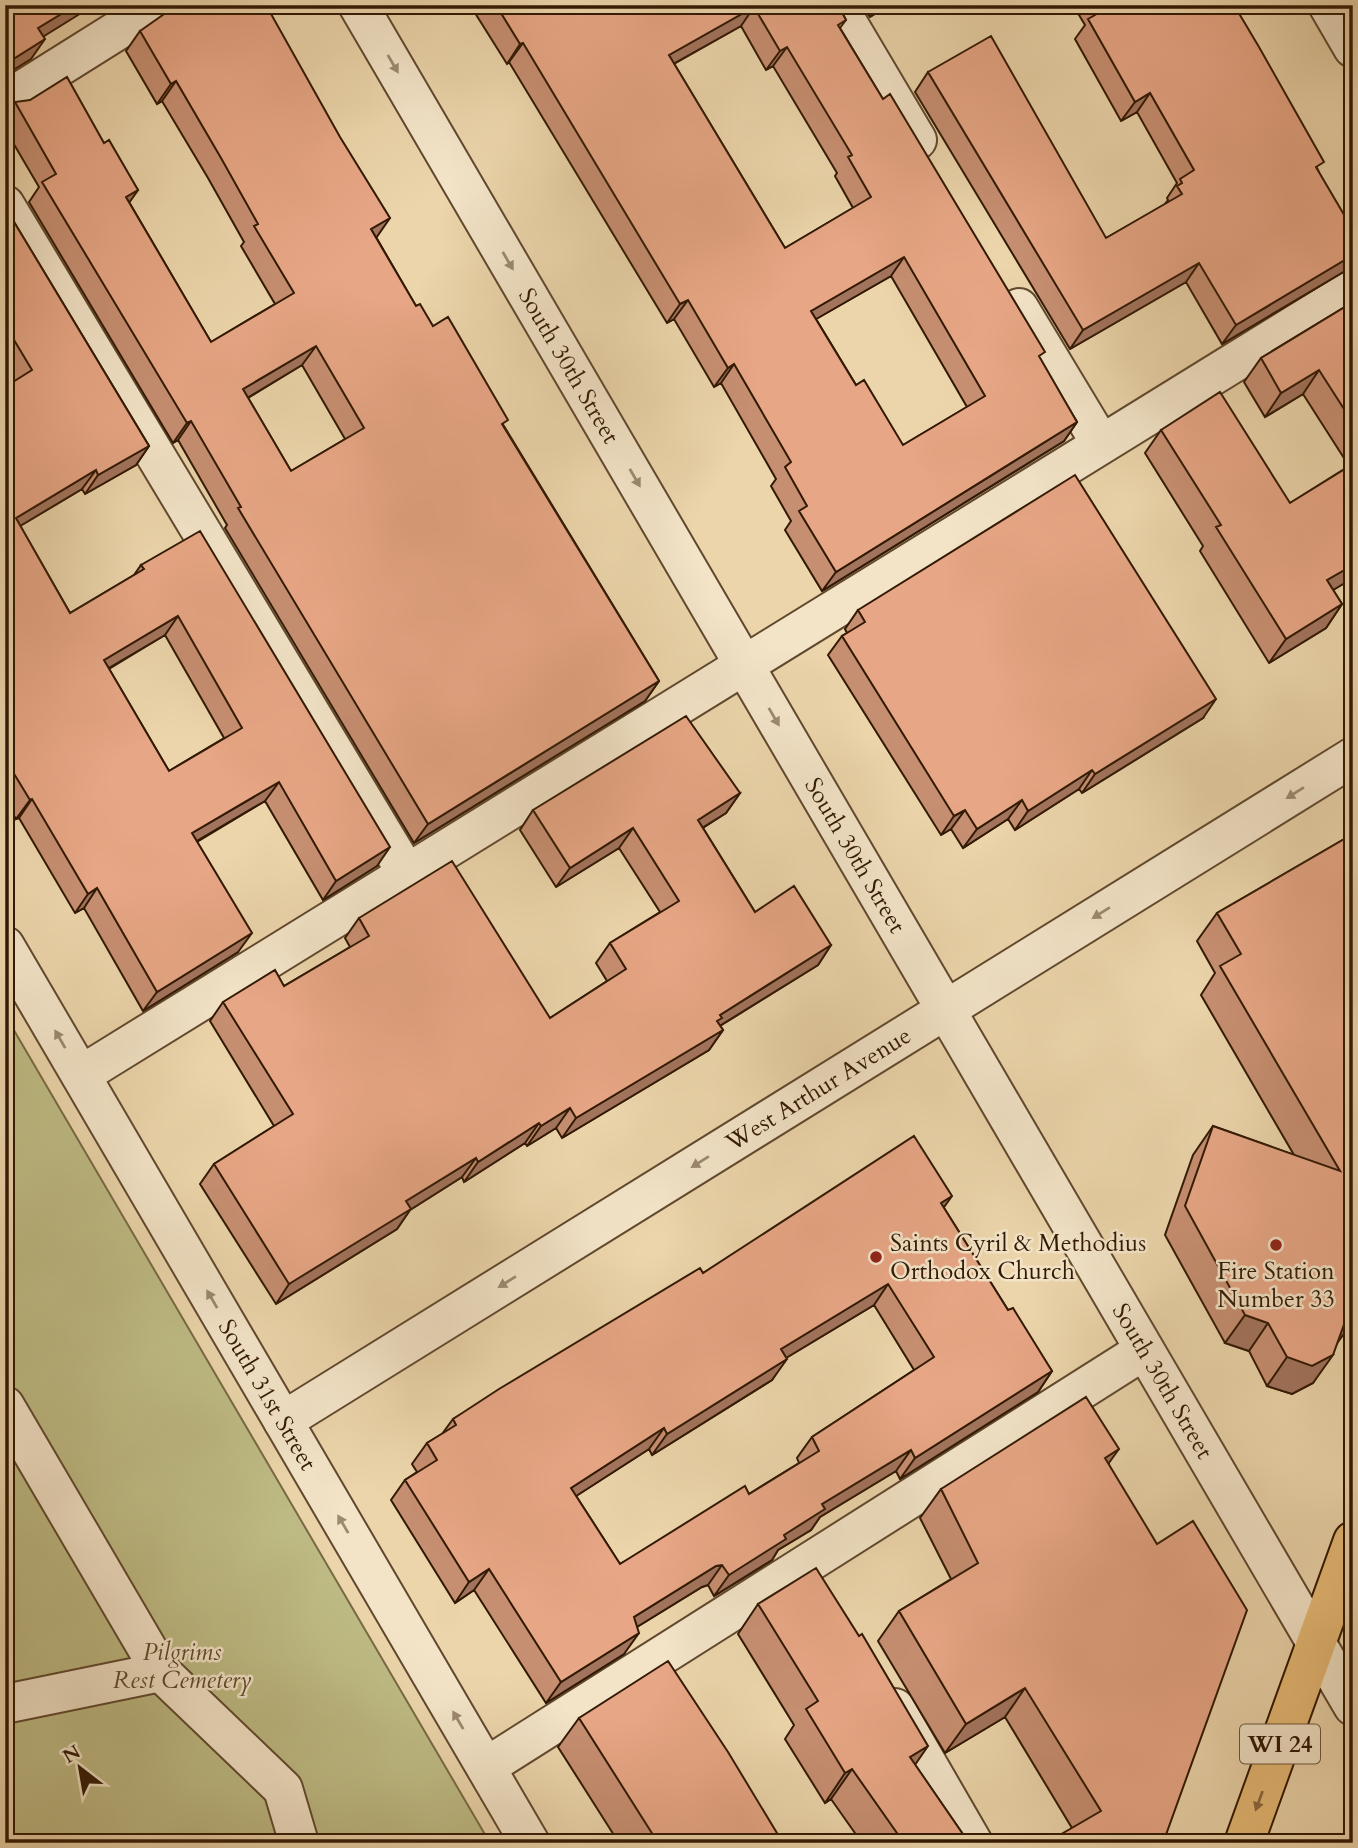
<svg xmlns="http://www.w3.org/2000/svg" width="1358" height="1848" viewBox="0 0 1358 1848" font-family="Cardo,serif">
<style>
.green{fill:#bebb84;stroke:#786a44;stroke-width:2}
.lines{fill:none;stroke-linecap:round;stroke-linejoin:round}
.minor-casing{stroke:#60482e;stroke-width:42}
.major-casing{stroke:#321904;stroke-width:42}
.minor{stroke:#f3e4c8;stroke-width:38}
.major{stroke:#e6ba76;stroke-width:38}
.wall{fill:#c78f72;stroke:#321904;stroke-width:2;fill-rule:evenodd}
.shaded-wall{fill:#a2745d;stroke:#321904;stroke-width:2}
.building{fill:#e7a685;stroke:#321904;stroke-width:2;fill-rule:evenodd}
.oneway{fill:#9c8970}
.oneway2{fill:#8c6a3d}
.poi-dot{fill:#8f2418;stroke:#f3e4c8;stroke-width:2.5}
.labels{text-anchor:middle;dominant-baseline:central;stroke-width:5;stroke-linejoin:round;paint-order:stroke}
.shield{fill:#f3e4c8;stroke:#6c563f;stroke-width:2}
.shield-label{font-size:23px;font-weight:bold;fill:#321904}
.street-label{font-size:24px;fill:#321904;stroke:#f3e4c8}
.poi-label{font-size:24px;fill:#321904;stroke:#f3e4c8;text-anchor:start}
.park-label{font-size:24px;font-style:italic;fill:#5c4a2a;stroke:#f3e4c8}
</style>
<rect width="100%" height="100%" fill="#ecd5ab"/>
<filter id="stains"><feTurbulence type="fractalNoise" baseFrequency=".00286" numOctaves="4"/><feColorMatrix values="0 0 0 0 .2 0 0 0 0 .09 0 0 0 0 .02 0 0 0 .5 -.17"/></filter>
<radialGradient id="worn" r=".72"><stop offset=".6" stop-color="#630" stop-opacity="0"/><stop offset="1" stop-color="#630" stop-opacity=".3"/></radialGradient>
<path class="green" d="M5 1015 490 1843H5Z"/>
<g class="lines">
<g class="minor-casing">
<g id="minor">
<path id="s1" d="M358 5 1353 1706"/>
<path d="M837 5 917 140"/>
<path d="M1328 5 1353 48"/>
<path d="M5 101 158 5"/>
<path d="M5 205 406 872"/>
<path d="M1019 308 1101 444"/>
<path id="s2" d="M5 946 530 1843"/>
<path d="M81 1075 1353 289"/>
<path d="M5 1406 161 1672 283 1789 299 1843"/>
<path id="s3" d="M283 1421 1353 757"/>
<path d="M5 1704 161 1672"/>
<path d="M895 1708 973 1843"/>
<path d="M486 1767 1143 1351"/>
</g>
</g>
<g class="major-casing">
<path id="major" d="M1244 1843 1353 1541"/>
</g>
<use href="#minor" class="minor"/>
<use href="#major" class="major"/>
</g>
<path class="wall" d="M101 5H118L105 13Z
M470 5H838L846 20 840 28 1077 422 1064 441 822 591 785 530 791 521 771 486 776 479 721 383 714 387 674 319 667 323 509 62 507 64ZM741 26 766 70 773 66 837 173 835 176 853 208 785 248 674 64ZM891 276 967 407 903 445 856 385 816 319Z
M861 5H889L870 17Z
M1073 5H1234L1318 170 1350 268 1222 344 1186 282 1070 349 915 92 928 72 1106 238 1164 205 1168 200 1167 198 1177 183 1137 112 1121 121 1075 39 1085 25Z
M140 31 376 237 416 306 433 326 504 426 659 681 645 701 414 843 225 528 227 525 178 440 173 443 29 202 39 187 5 129V116L15 102 104 143 138 190 129 202 211 342 275 304 241 246 244 242 208 178 162 101 157 104 126 51ZM302 365 345 439 291 471 248 398Z
M5 207 149 446 136 465 85 494 82 489 20 526 70 613 134 575 141 565 377 866 323 900 265 801 197 842 238 952 143 1011 84 908 75 913 19 818 16 819 5 801V387L14 381 5 366ZM165 635 224 738 169 771 109 669Z
M1353 302V578L1333 590 1342 604 1326 628 1269 663 1200 551 1203 546 1145 453 1161 430 1290 503 1349 466 1303 394 1265 417 1244 382 1261 358Z
M858 610 1203 718 1082 793 1079 789 1015 830 1008 819 963 848 951 829 941 835 828 655 842 636 847 633 845 629Z
M740 793 726 813 703 828 755 912 831 945 818 965 720 1026 723 1030 709 1050 562 1138 556 1128 527 1146 525 1143 464 1182 462 1177 410 1210 397 1229 276 1304 200 1184 214 1164 274 1126 210 1021 223 1002 284 986 350 947 345 938 359 918 550 1018 607 981 596 963 610 943 660 912 619 848 556 887 520 830 533 810Z
M1353 834 1337 1343 1313 1383 1292 1394 1267 1386 1249 1351 1225 1343 1165 1235 1193 1155 1213 1126 1294 1155 1201 995 1215 973 1197 941 1217 913Z
M944 1208 1008 1310 1052 1371 1038 1392 900 1479 896 1471 820 1517 811 1530 778 1550 772 1560 714 1596 708 1585 702 1587 637 1627 624 1654 546 1703 474 1590 455 1603 391 1500 405 1480 417 1472 412 1464 427 1443 442 1434 453 1419 703 1273ZM874 1305 914 1370 812 1437 797 1458 799 1463 749 1494 620 1564 576 1496 649 1449 652 1455 772 1380 786 1358Z
M1109 1464 1163 1843 1072 1828 1005 1717 945 1753 878 1641 899 1611 951 1579 920 1518 941 1489Z
M758 1604 915 1765 969 1843H862L831 1799 825 1803 785 1739 794 1725 738 1634Z
M579 1718 783 1843H619L558 1747Z"/>
<path class="shaded-wall" d="M76 5H94L25 48 38 28Z
M110 5H118L105 13Z
M878 5H889L870 17Z
M754 7 741 26 655 74 669 55Z
M45 39 31 59 5 75V65L7 63Z
M523 43 509 62 507 64 520 44Z
M787 47 773 66 766 70 780 51Z
M176 81 162 101 157 104 171 84Z
M1150 93 1137 112 1121 121 1135 102Z
M138 190 124 210 126 197Z
M390 218 376 238 371 229Z
M1353 255V264L1350 268 1222 344 1236 325Z
M904 257 891 276 797 330 811 311Z
M1199 263 1186 282 1070 349 1083 330Z
M688 300 674 319 667 323 680 304Z
M316 346 302 365 229 409 243 389Z
M734 364 721 383 714 387 728 368Z
M1319 370 1303 394 1265 417 1281 393Z
M191 421 178 440 173 443 187 423Z
M1077 422 1064 441 822 591 836 572Z
M149 446 136 465 85 494 98 475Z
M96 470 82 489 5 535 16 518Z
M1353 565V578L1310 604 1327 580Z
M1342 604 1326 628 1269 663 1286 639Z
M178 616 165 635 90 679 104 660Z
M659 681 645 701 414 843 428 824Z
M1216 699 1203 718 1082 793 1095 774Z
M1092 770 1079 789 1015 830 1028 811Z
M279 782 265 801 178 852 192 833Z
M740 793 726 813 684 839 698 820Z
M32 799 19 818 16 819 30 800Z
M1022 800 1008 819 963 848 977 829Z
M965 810 951 829 941 835 954 816Z
M633 828 619 848 556 887 570 868Z
M390 847 377 866 323 900 336 881Z
M97 888 84 908 75 913 88 894Z
M252 933 238 952 143 1011 157 992Z
M831 945 818 965 713 1030 720 1015Z
M723 1030 709 1050 562 1138 576 1118Z
M570 1108 556 1128 527 1146 541 1126Z
M539 1123 525 1143 464 1182 478 1162Z
M476 1158 462 1177 410 1210 397 1229 276 1304 289 1284 406 1201Z
M952 1196 937 1217 941 1203Z
M888 1284 874 1305 766 1370 781 1349Z
M1245 1315 1268 1323 1249 1351 1225 1343Z
M1346 1319 1353 1321 1333 1349Z
M1333 1355 1313 1383 1292 1394 1267 1386 1287 1357Z
M787 1359 772 1380 652 1455 667 1434Z
M1052 1371 1038 1392 900 1479 915 1458Z
M664 1428 649 1449 556 1509 571 1488Z
M1119 1449 1098 1478 1105 1458Z
M911 1450 896 1471 820 1517 811 1530 778 1550 772 1560 714 1596 729 1575 784 1535 822 1504Z
M722 1565 708 1585 702 1587 619 1638 634 1617 716 1566Z
M489 1569 474 1590 455 1603 469 1582Z
M639 1633 624 1654 546 1703 561 1682Z
M1025 1688 1005 1717 945 1753 966 1724Z
M928 1746 908 1775 910 1757Z
M852 1769 831 1799 825 1803 845 1773Z"/>
<path class="building" d="M5 5H76L38 28 45 39 7 63 5 65Z
M177 5H266L340 137 390 218 371 229 416 306 420 304 433 326 448 317 508 420 502 424 659 681 428 824 238 508 241 507 191 421 187 423 42 182 56 174 15 102 30 100 67 77 104 143 109 140 138 190 126 197 211 342 294 293 254 226 258 224 221 158 176 81 171 84 140 31ZM316 346 364 428 291 471 243 389Z
M496 5H838L846 20 838 25 883 99 890 94 1045 352 1039 356 1077 422 836 572 799 511 807 506 785 467 791 462 734 364 728 368 688 300 680 304 523 43 520 44ZM754 7 780 51 787 47 852 155 848 157 871 197 785 248 669 55ZM904 257 985 396 903 445 864 380 856 385 811 311Z
M1098 5H1234L1259 47 1324 162 1316 167 1353 230V255L1236 325 1199 263 1083 330 928 72 991 36 1106 238 1182 194 1177 186 1182 183 1180 179 1194 170 1150 93 1135 102 1088 19 1102 11Z
M5 207 149 446 98 475 96 470 16 518 70 613 144 569 141 565 200 531 390 847 336 881 279 782 192 833 252 933 157 992 97 888 88 894 32 799 30 800 5 759V750L11 746 5 735V387L32 370 5 325ZM178 616 242 728 169 771 104 660Z
M1353 302V423L1319 370 1281 393 1261 358Z
M1220 392 1290 503 1353 464V565L1327 580 1342 604 1286 639 1216 527 1221 525 1161 430Z
M1075 475 1216 699 1095 774 1092 770 1028 811 1022 800 977 829 965 810 954 816 842 636 865 622 858 610Z
M686 716 740 793 698 820 755 912 794 886 831 945 720 1015 722 1018 717 1021 723 1030 576 1118 570 1108 541 1126 539 1123 478 1162 476 1158 406 1201 411 1209 289 1284 214 1164 293 1114 223 1002 275 970 284 986 369 936 359 918 452 861 550 1018 626 969 610 943 679 901 633 828 570 868 533 810Z
M1353 834V1321L1346 1319 1333 1355 1312 1366 1287 1357 1268 1323 1245 1315 1185 1206 1213 1126 1340 1171 1220 966 1241 954 1217 913Z
M914 1136 952 1196 941 1203 1008 1310 1013 1308 1052 1371 915 1458 911 1450 822 1504 825 1509 784 1535 786 1539 729 1575 722 1565 716 1566 634 1617 639 1633 561 1682 489 1569 469 1582 405 1480 437 1460 427 1443 456 1425 453 1419 499 1389 700 1268 703 1273ZM888 1284 934 1357 812 1437 819 1451 749 1494 745 1486 620 1564 571 1488 664 1428 667 1434 787 1359 781 1349Z
M1086 1397 1119 1449 1105 1458 1157 1544 1193 1521 1247 1610 1163 1843H1046L1101 1811 1025 1688 966 1724 899 1611 978 1563 941 1489Z
M816 1568 859 1636 862 1634 928 1746 910 1757 969 1843H904L852 1769 845 1773 806 1709 818 1701 758 1604Z
M668 1661 728 1752 783 1843H648L655 1838 579 1718Z"/>
<defs><path id="oneway-solid" d="M-6-.8H1V-3.2L6.5 0L1 3.2V.8H-6Z" transform="scale(1.75)"/></defs>
<g class="oneway">
<use href="#oneway-solid" transform="translate(393 64) rotate(60)"/>
<use href="#oneway-solid" transform="translate(508 261) rotate(60)"/>
<use href="#oneway-solid" transform="translate(635 478) rotate(60)"/>
<use href="#oneway-solid" transform="translate(774 717) rotate(60)"/>
<use href="#oneway-solid" transform="translate(1295 793) rotate(148)"/>
<use href="#oneway-solid" transform="translate(1101 913) rotate(148)"/>
<use href="#oneway-solid" transform="translate(60 1039) rotate(-120)"/>
<use href="#oneway-solid" transform="translate(700 1162) rotate(148)"/>
<use href="#oneway-solid" transform="translate(507 1282) rotate(148)"/>
<use href="#oneway-solid" transform="translate(212 1299) rotate(-120)"/>
<use href="#oneway-solid" transform="translate(343 1524) rotate(-120)"/>
<use href="#oneway-solid" transform="translate(458 1720) rotate(-120)"/>
</g>
<use class="oneway2" href="#oneway-solid" transform="translate(1259 1801) rotate(110)"/>
<g class="poi-dot">
<circle cx="1276" cy="1245" r="7"/>
<circle cx="876" cy="1257" r="7"/>
</g>
<g class="labels">
<rect class="shield" x="1240" y="1724.5" width="80" height="39" rx="5"/>
<g class="shield-label">
<text x="1280" y="1744">WI 24</text>
</g>
<g class="street-label">
<text stroke="none"><textPath href="#s1" startOffset="418">South 30th Street</textPath></text>
<text stroke="none"><textPath href="#s1" startOffset="985">South 30th Street</textPath></text>
<text stroke="none"><textPath href="#s3" startOffset="630">West Arthur Avenue</textPath></text>
<text stroke="none"><textPath href="#s1" startOffset="1594">South 30th Street</textPath></text>
<text stroke="none"><textPath href="#s2" startOffset="520">South 31st Street</textPath></text>
</g>
<g class="poi-label">
<text x="890" y="1243">Saints Cyril &amp; Methodius<tspan x="890" dy="28">Orthodox Church</tspan></text>
<text x="1276" y="1271" text-anchor="middle">Fire Station<tspan x="1276" dy="28">Number 33</tspan></text>
</g>
<g class="park-label">
<text x="182" y="1652">Pilgrims<tspan x="182" dy="28">Rest Cemetery</tspan></text>
</g>
</g>
<rect width="1358" height="1848" fill="none" stroke="#ecd5ab" stroke-width="28"/>
<rect x="7" y="7" width="1344" height="1834" fill="none" stroke="#321904" stroke-width="3.5"/>
<rect x="14" y="14" width="1330" height="1820" fill="none" stroke="#321904" stroke-width="2"/>
<g transform="translate(80 1768) rotate(329)" stroke="#f3e4c8" stroke-width="5" paint-order="stroke">
<path d="M0-5L12 26L0 18L-12 26Z" fill="#321904"/>
<text y="-10" font-size="19" font-weight="bold" text-anchor="middle" fill="#321904">N</text>
</g>
<rect width="100%" height="100%" filter="url(#stains)"/>
<rect width="100%" height="100%" fill="url(#worn)"/>
</svg>
